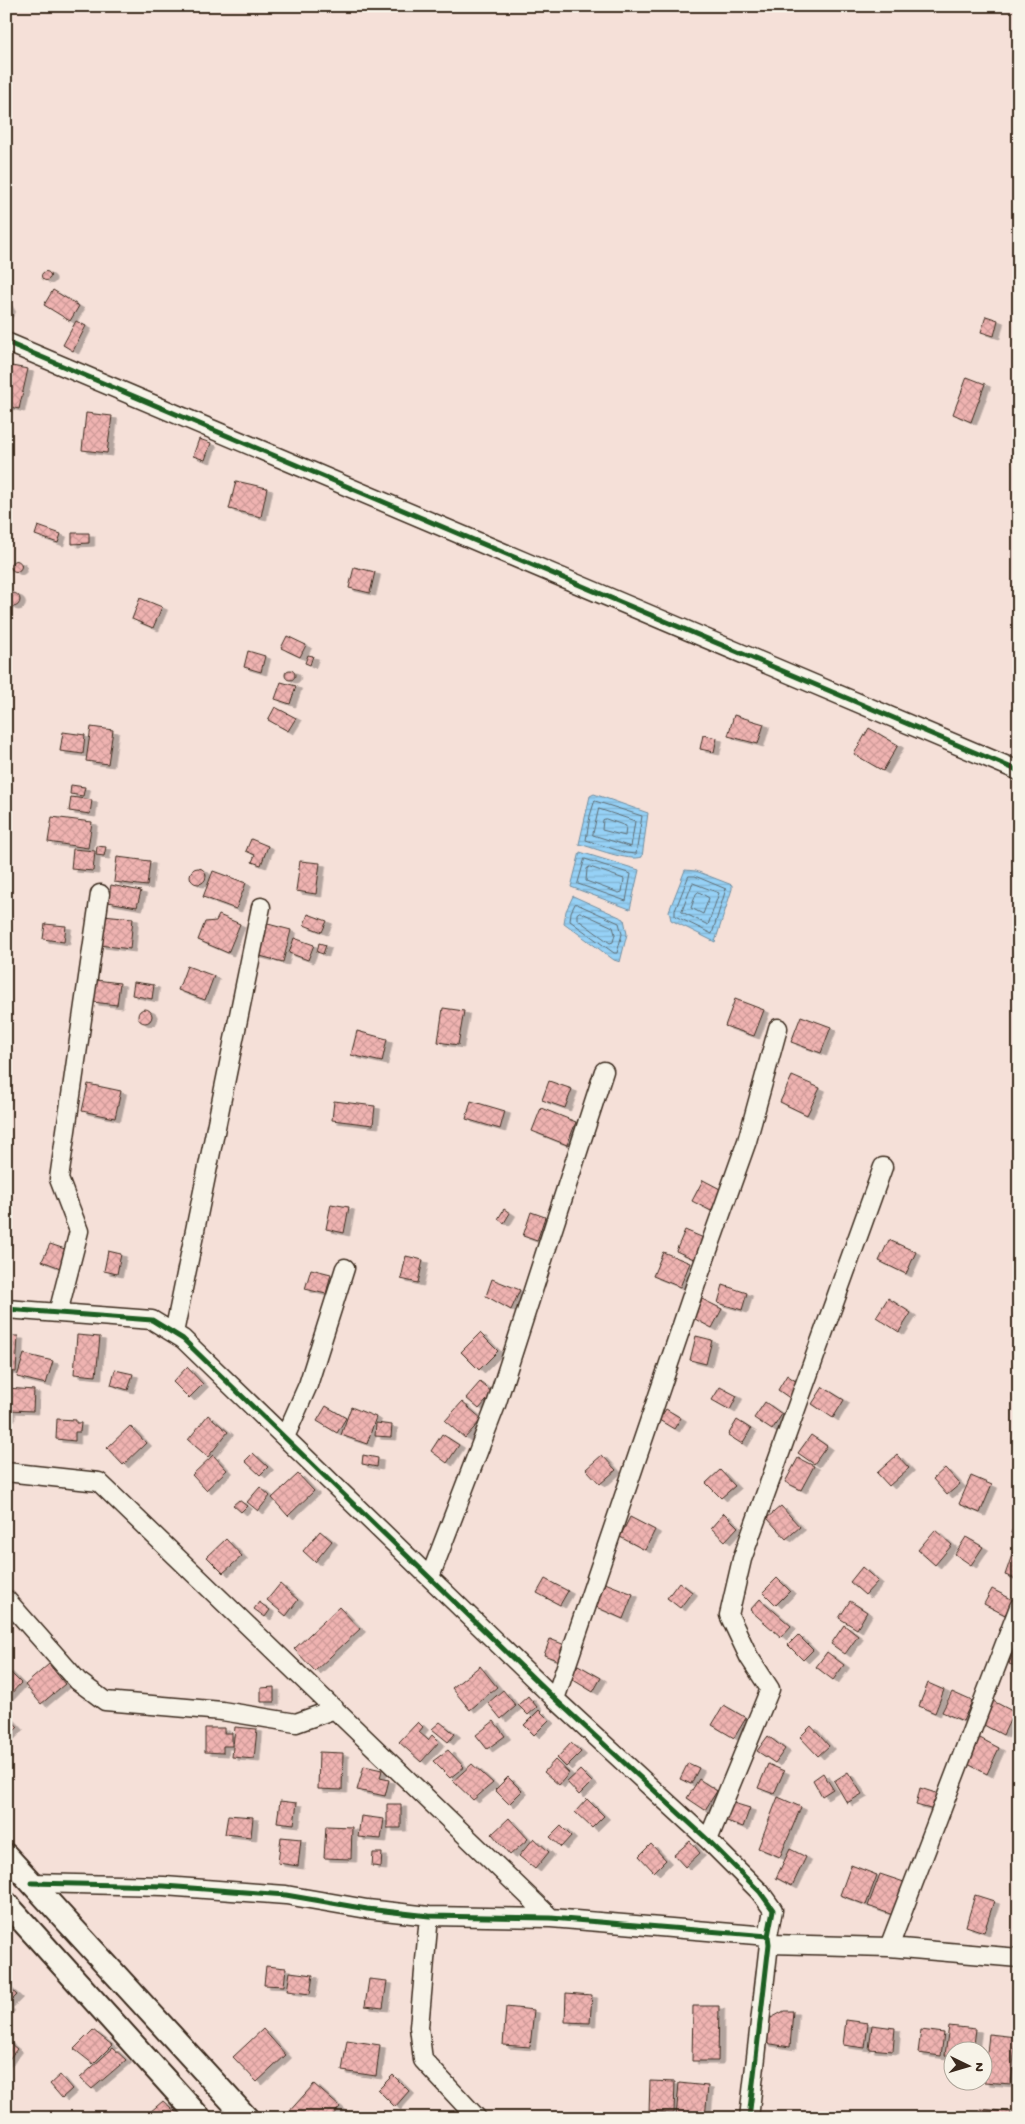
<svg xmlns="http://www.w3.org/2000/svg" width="1025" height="2124" viewBox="0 0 1025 2124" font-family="'Gochi Hand',sans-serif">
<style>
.water{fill:url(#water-rules);stroke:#728ea0}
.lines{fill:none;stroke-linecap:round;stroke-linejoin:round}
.shore{stroke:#5f6d74;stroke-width:1}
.building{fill:url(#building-cross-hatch);stroke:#3b2a1e;filter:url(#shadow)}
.minor-casing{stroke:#3b2a1e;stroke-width:21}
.major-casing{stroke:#3b2a1e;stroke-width:26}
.minor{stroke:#f7f3e8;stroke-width:18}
.major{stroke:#f7f3e8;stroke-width:22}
.cycleway-casing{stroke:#f7f3e8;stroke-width:8}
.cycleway{stroke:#1b5e20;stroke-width:5}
</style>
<defs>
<pattern id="water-rules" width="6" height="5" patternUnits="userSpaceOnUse" patternTransform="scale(1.25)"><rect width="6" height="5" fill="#96d1f6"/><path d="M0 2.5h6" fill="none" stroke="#82b4d2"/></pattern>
<pattern id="building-cross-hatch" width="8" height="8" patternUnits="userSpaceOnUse" patternTransform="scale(1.25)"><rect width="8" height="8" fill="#efb3b1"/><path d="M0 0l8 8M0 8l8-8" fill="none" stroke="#ce9a98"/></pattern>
<filter id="shadow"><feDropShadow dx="5.5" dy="3" stdDeviation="0" flood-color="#0004"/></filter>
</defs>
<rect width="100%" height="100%" fill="#f5e0d8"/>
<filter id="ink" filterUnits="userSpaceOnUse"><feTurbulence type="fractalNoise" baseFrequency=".02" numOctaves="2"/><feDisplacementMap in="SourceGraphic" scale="10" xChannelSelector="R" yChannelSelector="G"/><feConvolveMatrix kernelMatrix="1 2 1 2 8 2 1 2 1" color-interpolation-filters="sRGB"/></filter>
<g filter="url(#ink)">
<path class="water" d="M594 794 648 813 642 857C628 862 595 848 579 844L590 796Z
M580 852 639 870 630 909 571 887Z
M685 870 696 871 732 885V889L715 942 671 920 669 911Z
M573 896 624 919 627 934 620 962 614 960 564 923 566 911Z"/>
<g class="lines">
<path class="shore" d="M595 801 642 816 636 854 626 853 586 840 590 816Z
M599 809 635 821 631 847 593 835Z
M606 819 626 826 625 836 602 830 603 820Z
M585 859 631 874 626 901 578 884Z
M590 867 624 879 622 892 619 893 586 881 587 869Z
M689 876H695L726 889 712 934 675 916V911Z
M693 883 719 893 708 925 682 912Z
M699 892 709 898 703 914 691 908 696 894Z
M577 904 619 923 622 934 617 953H614L570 921 571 912 575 904Z
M580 912 613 927 615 934 613 942 610 943 577 919V914Z"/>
</g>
<path class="building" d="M41.5 276a4.5 4.5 0 1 1 9 0a4.5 4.5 0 1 1-9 0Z
M53 290 79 306 70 321 44 305Z
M6 302 10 309 6 315Z
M986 316 998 320 994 336 981 332Z
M76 321 86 326 73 351 63 345Z
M6 365 28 369 19 409 6 406Z
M967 377 985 384 971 422 953 414Z
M86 413 112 416 107 453 82 450Z
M199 439 211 443 205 460 193 456Z
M236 481 267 488 261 517 229 509Z
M38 526 61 534 58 543 35 535Z
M72 533H89V543L72 544Z
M10.5 566a5.5 5.5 0 1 1 11 0a5.5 5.5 0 1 1-11 0Z
M354 567 375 572 370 593 349 588Z
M6 600a7 7 0 1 1 14 0a7 7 0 1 1-14 0Z
M140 598 162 607 153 628 132 619Z
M287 636 306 645 300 657 281 648Z
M248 651 265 656 261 672 244 667Z
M308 655 313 656 310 665 305 663Z
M285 675a5 5 0 1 1 10 0a5 5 0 1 1-10 0Z
M281 682 296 686 290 704 275 699Z
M275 707 296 718 288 731 268 720Z
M734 715 764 724 758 744 728 736Z
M91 727 113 730 108 764 86 761Z
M869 728 898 745 883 771 854 754Z
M63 732 85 735 83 754 60 751Z
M703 735 717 738 714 752 700 749Z
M71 785 85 787 83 796 70 794Z
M71 797 92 800 90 814 69 811Z
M52 817 92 822 88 848 48 842Z
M251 839 268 846 261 865 252 862 255 855 246 851Z
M97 846 106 847 104 856 96 855Z
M73 849 95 851 93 871 71 869Z
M117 857 150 861 147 886 114 882Z
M300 861 320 863 316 894 296 891Z
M190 876a8 8 0 1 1 16 0a8 8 0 1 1-16 0Z
M213 871 246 883 236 909 203 897Z
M111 885 141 891 137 907 108 902Z
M308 914 327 921 322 932 304 925Z
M103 915 133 918 130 949 99 945Z
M219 915 240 924 228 953 198 940 205 922 216 921Z
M264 923 291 930 283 962 256 955Z
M45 924 66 926 64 942 43 939Z
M294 938 314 945 308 960 289 953Z
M319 943 326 945 323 954 317 952Z
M187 966 214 976 205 1000 178 990Z
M96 980 120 983 117 1005 93 1002Z
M134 982 154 985 152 999 132 995Z
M735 999 764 1010 754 1036 725 1026Z
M443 1008 464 1011 458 1045 438 1042Z
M138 1016a7 7 0 1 1 14 0a7 7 0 1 1-14 0Z
M801 1016 831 1027 821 1053 791 1042Z
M357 1031 387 1039 382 1062 351 1055Z
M792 1076 820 1088 807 1115 780 1102Z
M549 1081 572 1089 565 1108 542 1100Z
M88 1084 121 1091 115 1118 82 1111Z
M334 1101 375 1106 373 1125 332 1120Z
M471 1101 505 1111 500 1129 466 1119Z
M541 1108 576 1122 567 1145 532 1131Z
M703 1180 722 1190 711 1211 692 1201Z
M331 1204 349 1207 344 1233 326 1229Z
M504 1209 510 1213 504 1223 498 1219Z
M531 1212 545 1217 537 1241 523 1236Z
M685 1230 706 1239 696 1260 676 1251Z
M889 1240 916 1252 906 1274 879 1261Z
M50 1244 71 1251 63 1269 42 1261Z
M108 1251 121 1254 117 1274 104 1271Z
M663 1252 690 1263 680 1287 653 1276Z
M406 1256 423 1260 418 1283 401 1279Z
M311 1269 331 1274 326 1294 305 1289Z
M492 1279 520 1290 511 1310 486 1296Z
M723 1285 747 1293 742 1310 718 1303Z
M888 1298 911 1313 899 1332 876 1317Z
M702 1299 722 1309 712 1328 693 1318Z
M480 1333 498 1351 479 1370 461 1352Z
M77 1335 100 1337 96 1376 74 1374Z
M6 1336H18L16 1372 6 1371Z
M696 1336 712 1340 706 1364 690 1360Z
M24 1354 53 1361 46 1384 17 1377Z
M187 1367 203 1384 189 1398 173 1382Z
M115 1370 133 1374 128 1390 111 1385Z
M787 1375 801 1385 791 1399 778 1390Z
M480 1382 493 1393 479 1409 466 1398Z
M720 1387 737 1396 730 1410 712 1400Z
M823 1387 844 1400 833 1418 812 1404Z
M7 1388 34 1390 33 1411 10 1410V1417H6Z
M462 1402 482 1419 465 1438 445 1421Z
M765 1402 782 1414 772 1430 754 1418Z
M326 1406 346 1418 337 1433 317 1421Z
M351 1407 376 1417 367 1444 341 1435Z
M666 1409 681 1418 674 1429 659 1420Z
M208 1415 228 1432 208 1457 188 1440Z
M57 1419 76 1420V1423H81L80 1432H75V1441L56 1439Z
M737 1420 751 1429 742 1444 728 1435Z
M376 1423 392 1425 391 1437 375 1436Z
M130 1426 146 1443 123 1465 107 1448Z
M442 1434 459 1445 447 1463 431 1451Z
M811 1435 827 1446 814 1464 798 1453Z
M253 1453 268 1467 260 1475 245 1461Z
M213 1455 227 1470 206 1490 192 1475Z
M363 1455 378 1458 377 1467 362 1464Z
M602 1455 616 1470 600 1484 586 1469Z
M897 1455 909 1468 889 1486 877 1473Z
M798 1458 814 1466 801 1490 785 1482Z
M945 1468 960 1484 947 1495 933 1479Z
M720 1470 735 1486 721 1498 706 1483Z
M298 1474 314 1491 288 1516 272 1498Z
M971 1476 992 1485 980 1513 959 1504Z
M260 1487 270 1496 258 1511 247 1502Z
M239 1500 247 1506 241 1512 233 1505Z
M781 1506 800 1527 786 1539 767 1518Z
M724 1513 738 1527 725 1541 711 1528Z
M630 1517 655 1530 645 1550 620 1537Z
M1018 1517H1019V1537L1011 1533Z
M935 1530 952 1545 935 1565 918 1550Z
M320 1531 332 1541 315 1562 303 1551Z
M966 1537 983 1547 971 1565 955 1554Z
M226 1539 242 1556 223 1573 207 1557Z
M1013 1552 1019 1554V1580L1005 1575Z
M862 1567 878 1581 865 1595 850 1582Z
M777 1578 790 1591 776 1605 763 1592Z
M545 1579 568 1591 560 1605 537 1593Z
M679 1582 692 1592 680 1608 667 1598Z
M605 1583 633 1594 623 1619 596 1607Z
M280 1584 298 1600 286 1616 267 1600Z
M992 1589 1013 1600 1005 1615 984 1604Z
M760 1599 791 1626 781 1637 750 1610Z
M850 1601 867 1612 857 1629 839 1618Z
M259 1602 270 1610 265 1617 254 1609Z
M339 1607 360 1629 315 1671 294 1649Z
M844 1625 858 1636 845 1654 831 1644Z
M798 1635 813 1650 803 1660 788 1645Z
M550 1639 570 1647 564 1663 544 1655Z
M1016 1643 1019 1644V1667L1009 1664Z
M827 1652 844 1665 833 1680 816 1667Z
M49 1664 65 1684 41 1704 25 1685Z
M578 1665 601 1678 593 1692 570 1678Z
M480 1666 497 1687 470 1710 452 1688Z
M7 1669 21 1683 8 1697 6 1695Z
M928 1683 944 1690 935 1713 919 1706Z
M274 1687V1702H261V1688Z
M503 1690 516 1706 501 1719 488 1703Z
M952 1692 972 1701 963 1721 942 1712Z
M528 1696 537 1707 528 1715 518 1705Z
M993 1701 1014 1712 1003 1735 982 1724Z
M724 1705 746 1718 734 1738 712 1725Z
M539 1710 549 1720 534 1735 524 1725Z
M6 1714 18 1727 6 1739Z
M494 1721 505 1736 487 1749 476 1735Z
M418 1722 423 1727 419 1732 428 1740 432 1735 439 1742 421 1762 399 1742Z
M440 1722 455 1734 448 1742 432 1729Z
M811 1726 829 1746 818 1756 800 1737Z
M235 1727 257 1729 254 1759 232 1757Z
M205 1728H224V1733H232V1746H223V1753L205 1752Z
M768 1736 785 1749 775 1763 757 1751Z
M978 1737 999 1748 987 1774 966 1763Z
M571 1743 581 1752 566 1767 557 1758Z
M448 1750 464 1767 450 1778 433 1761Z
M319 1752 343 1753 342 1790 318 1789Z
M555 1760 569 1773 559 1785 544 1772Z
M688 1763 699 1768 691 1784 680 1779Z
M472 1764 493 1783 473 1800 453 1781Z
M768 1764 784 1771 774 1794 758 1788Z
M364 1766 382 1770 380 1778 389 1780 385 1796 357 1790Z
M580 1770 592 1782 579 1795 567 1782Z
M848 1772 862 1794 847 1803 834 1781Z
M823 1773 833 1789 822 1796 813 1780Z
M508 1777 522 1791 509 1804 495 1790Z
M699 1779 717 1791 705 1810 687 1798Z
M920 1788 939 1794 934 1810 916 1805Z
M778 1797 801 1807 780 1857 758 1848Z
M587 1799 604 1816 592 1828 575 1812Z
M280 1801 297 1803 294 1824 277 1822Z
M730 1802 750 1808 743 1827 724 1820Z
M387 1804H401V1828H387Z
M228 1815 253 1817 251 1837 225 1834Z
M361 1816 384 1819 381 1839 358 1837Z
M509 1818 528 1839 510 1855 492 1834Z
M326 1826 352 1827 351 1859 324 1858Z
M561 1826 571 1836 561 1847 550 1837Z
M281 1837 301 1839 298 1866 278 1863Z
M534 1838 549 1852 535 1869 519 1856Z
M690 1841 700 1853 685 1867 674 1855Z
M651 1844 666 1860 654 1872 639 1856Z
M790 1849 806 1857 792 1886 776 1878Z
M373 1853H382L381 1867 372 1866Z
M851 1865 877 1875 866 1905 840 1895Z
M880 1874 904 1882 893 1915 868 1906Z
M975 1895 994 1901 984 1932 966 1926Z
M266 1966 286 1968 284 1986 264 1985Z
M290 1972 313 1975 310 1994 287 1991Z
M369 1979 387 1981 383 2008 365 2006Z
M6 1985 17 1995 7 2005 9 2008 6 2011Z
M566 1993 592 1995 590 2023 565 2022Z
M693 2006H719L718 2061H692Z
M506 2007 534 2010 530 2047 503 2045Z
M784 2011H793L790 2047 765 2043 769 2019Z
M846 2020 868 2023 865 2048 843 2045Z
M872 2025 895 2028 893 2051 869 2049Z
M949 2026 976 2029 973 2052H952V2056L945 2055Z
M263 2029 286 2055 257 2082 233 2057Z
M93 2030 112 2045 93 2064 74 2049Z
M921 2030 944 2033 941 2056 918 2053Z
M989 2034 1016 2037 1011 2084 984 2082Z
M6 2040 17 2049 6 2063Z
M347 2040 380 2045 376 2076 342 2071Z
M113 2048 126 2060 92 2089 80 2078Z
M1018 2065H1019V2090H1016Z
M60 2075 72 2089 62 2098 50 2084Z
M393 2075 409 2091 395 2107 378 2090Z
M650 2081 675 2082 674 2113 649 2112Z
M679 2083 708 2086 705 2118H676Z
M314 2084 340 2107 330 2118H289L286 2115Z
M163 2101 178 2114 174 2118H143Z
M981 2109 1011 2112 1010 2118H980Z"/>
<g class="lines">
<g class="minor-casing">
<path id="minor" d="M6 342 1019 771
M6 1309 152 1320 183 1339 555 1699 708 1840 760 1892 773 1910 768 1936 769 1944 749 2118
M58 1313 79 1231 59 1179 100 894
M174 1333 261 907
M285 1437 308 1385 345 1268
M6 1472 99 1482 551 1918
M430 1577 496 1405 604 1071
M6 1599 78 1681 105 1701 222 1711 296 1723 335 1709
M555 1699 696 1284 747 1141 778 1028
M708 1840 770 1689 749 1657 729 1615 742 1559 883 1167
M32 1883 164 1886 286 1895 367 1909 429 1916 551 1918 768 1936
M429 1916 419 2027 423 2060 477 2118
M769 1944 889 1947 1019 1958
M889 1947 1019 1607"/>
</g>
<g class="major-casing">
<path id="major" d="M6 1855 247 2118
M6 1903 200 2118"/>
</g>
<use href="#minor" class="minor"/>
<use href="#major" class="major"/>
<g class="cycleway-casing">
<path id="cycleway" d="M6 342 1019 771
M6 1309 152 1320 183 1339 555 1699 708 1840 760 1892 773 1910 768 1936 769 1944 749 2118
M32 1883 164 1886 286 1895 367 1909 429 1916 551 1918 768 1936"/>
</g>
<use href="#cycleway" class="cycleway"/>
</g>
</g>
<rect width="1025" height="2124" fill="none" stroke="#f7f3e8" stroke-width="25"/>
<rect x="12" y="12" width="1000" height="2099" fill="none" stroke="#3b2a1e" stroke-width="2" filter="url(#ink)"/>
<g transform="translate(968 2066) rotate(95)"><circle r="24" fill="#f7f3e8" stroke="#aca397"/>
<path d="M0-4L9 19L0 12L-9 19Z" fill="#3b2a1e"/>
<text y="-8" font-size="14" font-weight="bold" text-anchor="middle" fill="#3b2a1e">N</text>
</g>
</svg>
